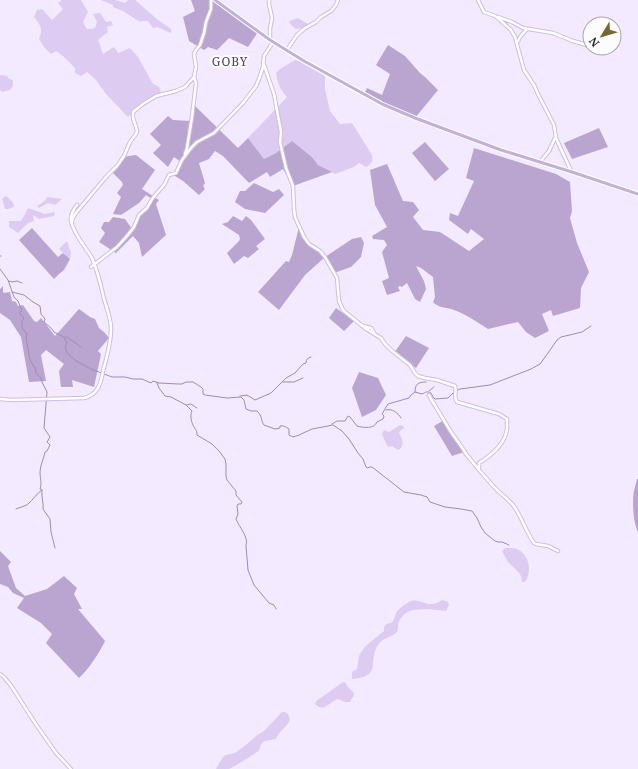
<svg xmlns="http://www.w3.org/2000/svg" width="638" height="769" viewBox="0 0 638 769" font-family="'Noto Serif',serif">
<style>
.green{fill:#ddcbf2}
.forest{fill:#b9a5d0}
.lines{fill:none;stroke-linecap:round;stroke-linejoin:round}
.stream{stroke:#9f8bb5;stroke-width:1}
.minor-casing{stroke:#cdbedf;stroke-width:4.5}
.major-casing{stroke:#fff;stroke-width:5}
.minor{stroke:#fff;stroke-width:2.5}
.major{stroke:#c2b1d5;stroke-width:3}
.labels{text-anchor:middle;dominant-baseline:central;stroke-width:4;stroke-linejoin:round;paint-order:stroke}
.quarter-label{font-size:12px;letter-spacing:1px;fill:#514460;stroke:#fcfcfc}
</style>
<rect width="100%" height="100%" fill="#f3eaff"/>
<path class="green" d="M62 0H81L88 12 83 22 87 29H91L95 28 97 22 93 14 100 13 106 22 111 21 113 25 107 27 108 32 98 40 103 54 114 47 118 53 130 48 138 57 153 84 159 87 162 95C149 98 138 108 128 117L106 94 96 80 87 72 81 76 75 73V68L63 56 56 51 51 54 44 47 39 39C43 28 41 26 34 17L37 10 42 9 52 20 63 9 58 3Z
M101 0H115L125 3 128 0H135L158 20 171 29V33L157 27 153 28 148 21H142L140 22 123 11 113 7V5Z
M298 18 308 24 305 28 296 29 290 24 289 21Z
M295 60 299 61 325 76V89L330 111 340 124 352 123 372 155C373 161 372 164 366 167L359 163 354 167 335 174 318 165 312 157 292 141 276 153 264 159 248 138 287 97C279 87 278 85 276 73L280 69Z
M0 75 7 76 9 79 13 80V86L10 90 2 92 0 90Z
M6 196C10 199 14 202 14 207L8 209H5L2 199Z
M47 197 62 199 55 205 48 203 39 208 37 206 45 201Z
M28 208 45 214 55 212 54 216 39 219 33 215 34 221 28 223 18 233 9 227V221H21C24 216 26 212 28 208Z
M67 241 71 253 70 259 59 249Z
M400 425 403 426 404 428 401 430 399 433C402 439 406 446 398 450L392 446 389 447 387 446 382 434 384 430 389 432Z
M505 548C508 548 514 548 517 549 530 555 532 572 525 582H522C522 573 515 569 509 563 506 559 504 555 502 551Z
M442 600 448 602 449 605 446 611C443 611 441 610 437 610 432 609 414 609 410 611 404 613 399 619 398 625 398 628 398 630 396 633 391 638 383 637 378 645 367 661 383 677 352 679V672L357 669C358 665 358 660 359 656 364 645 375 639 384 631V627L386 624C388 623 391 624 392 622 394 621 395 616 396 613 398 609 406 603 411 601 423 598 427 610 442 600Z
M343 682 346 683 347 686 353 692 354 695 350 702H345L338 699C329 702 324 713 315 704L316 701C326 695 334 688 343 682Z
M282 712H285L288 714 290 720C286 728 279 731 276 739L265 741 261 744C261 745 259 750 259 750 258 753 231 768 229 769 225 769 220 769 216 769L223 757 226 755 235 753 247 744 256 736 264 731Z"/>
<path class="forest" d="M191 0H215L258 32 248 47 229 38 217 50 208 47 204 50 189 41 183 17 195 11Z
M388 45 405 56 420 73 425 77 438 90 415 118 364 94 367 88 382 95 390 74 376 65Z
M193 104 238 148 248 138 264 159 276 153 292 141 312 157 318 165 332 172 293 186 283 169 270 177 267 172 249 183 223 156 215 151 209 159 199 163 205 183 203 186 205 189 199 195 183 181 172 174 176 173 181 162 174 157 168 167 153 153 161 145 150 134 168 116 173 120 191 121Z
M599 128 608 147 572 159 564 143Z
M425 142 449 169 435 181 412 153Z
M474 148 556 174 570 182 572 211 570 218 577 243 589 272 581 288 580 308 553 316 551 310 542 314 549 331 535 338 526 332 518 322 488 329C477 322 466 314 454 310 446 307 438 308 433 302L435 297 433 277 421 268 416 266 424 281 426 289 420 302 415 299 407 283 402 287 400 286 398 287 400 291 387 295 382 281 389 278 382 252 387 245 384 240 373 239 372 236 387 227 375 205 370 170 387 164 403 201 413 202 419 210 413 217 423 230 440 232 469 251 484 239 471 229 468 234 449 220 450 213 458 216 474 181 466 178Z
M136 155 155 170 142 189 159 200 156 204 166 235 142 257 139 243 133 236 116 253 99 242 105 233 101 228 104 222H109L113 217 125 219 132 229 139 215 144 211 152 199 146 195 139 203 121 215 113 214 121 197 117 193 123 185 122 182 112 172 123 157Z
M254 183 273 192 279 189 284 195 265 213 245 209 235 202 240 191H245Z
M233 216 242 221 246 216 251 220 265 239 256 246 259 249 248 258 244 256 234 264 227 253 239 241 240 239 239 235 222 224 228 222Z
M299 227 306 241 325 257 352 239 361 237 364 243 361 257 351 267 334 273 325 257 324 258 305 275 279 310 258 292 286 261 289 262 292 255Z
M32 228 58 257 63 253 70 259 64 270 59 274 54 279 19 240Z
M3 286V292L4 293 10 292 12 301 16 302 18 306 23 305 34 321 37 322 41 318 55 336 79 309 90 317 95 319 99 328 104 332 109 338 98 351 101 354 94 387 72 380 73 387H61L59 371 64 364 46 350 41 355 46 381 29 382 21 337 10 320 0 313V289Z
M336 308 354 321 344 331 329 318Z
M406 336 429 348 416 368 394 353Z
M359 372 378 378 386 395 376 410 362 417 352 388Z
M444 420 464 452 452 456 434 426Z
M637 479H638V532C633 522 632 501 634 491 635 487 636 483 637 479Z
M0 551 11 562 8 566 16 588 25 596 47 589 64 576 77 588 74 594 82 609H78L105 641C100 652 88 670 79 678L46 643 52 634 41 623 17 608 24 598 13 593 8 587 0 584Z"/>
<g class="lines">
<path class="stream" d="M0 256H1
M0 269 8 280 14 297 18 301 22 311 20 312V314L24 318 22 321V328L27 334 26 338 30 360 35 368 36 373 41 378 42 382 47 392 44 428 50 437 47 442 50 445 47 451 45 452C44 459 40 465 40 472 40 478 42 483 40 489L42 490C41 497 44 503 43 509L50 519 51 532 55 548
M9 281 12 282 17 281 22 283
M12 292 24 295 33 302 40 306 41 314 45 319 44 322 51 328 54 332 64 337 67 343 65 347 67 352 70 356 78 362 91 369 112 377H125L133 379H142L151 383 153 381 159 383 178 384H182L186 382H193L201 387 203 389V394L205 395 227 398 241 397 244 400 246 409 251 411H257C263 417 260 419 264 425L275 429 280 428V426C283 425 286 427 289 429V435L293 437 299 435 312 429 328 426 332 425H333L342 431 349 439 358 453 363 459 366 467 367 468 370 467H372L404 492 421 495 427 497 430 502 445 507 461 509 472 511 477 518 481 527 485 533 495 541 498 542H502L509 545
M65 337H67L81 347
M283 382H294L303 378
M157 383 159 388 165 396 171 397 186 405 191 404 197 408
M429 391 434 387
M415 392C415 384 418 382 426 382
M240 396 247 395 255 400 271 393 286 378 295 373 303 364 306 363C306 359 308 358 311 357
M186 405 192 411C190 415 191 421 193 425 195 430 197 429 197 435L212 444 219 451 225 459 226 464V476L227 480 236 491V495L242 502 241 504H238L237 506 238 514 236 519C239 527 249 537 246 546L248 570 254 585 269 603 274 605 276 609
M386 410C392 408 398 413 401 418
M332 424 337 421H345L348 416 350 417 357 426C364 428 374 429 377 422L383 419 384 416 382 414 388 404 409 398 411 395 415 392 422 394C426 392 427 391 431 393L433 397 435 399 448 398 454 392 460 389 490 385 531 369 540 364 548 353 557 340 561 337 582 332 591 326
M16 509C20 507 24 507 28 504 33 500 37 493 42 490"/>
<g class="minor-casing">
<path id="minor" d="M269 0V4L272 18 270 29V40
M478 0 484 12 495 16 499 19 511 30 515 37 524 70 534 85 538 94 554 125 556 138 571 171
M498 17 512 22 523 28 553 33 573 41 590 46
M518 41 520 37 527 29
M607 48H608
M287 50 297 35 305 28 316 22 321 17 331 11 336 5 338 0
M263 62 274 94 281 132 280 142 286 168 293 186 294 209 295 217 304 237 309 244 320 251 325 257 337 278 339 301 342 308 344 311 366 329 381 338 385 344 391 350 410 365 415 373 418 376 425 378 437 380 455 386C457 392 453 397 457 402L499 414 507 419C507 422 507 425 507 429 505 444 492 455 479 463V470
M185 154 187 148 192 117 196 83 194 77 196 67 194 54 196 50 200 45 204 33 206 22 211 9V0
M540 162 549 151 555 138
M72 222V220L75 214 106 177 117 166 124 156 130 142 136 134 137 131 136 127 133 118V112L143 104 156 96 176 91 185 87 194 77
M91 267 117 247 127 236 134 227 139 215 147 208 152 199 164 185 169 175 176 173 182 160 191 148 197 142 214 133 243 103 256 86 259 79 263 67 264 56 273 42
M363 326 371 328 374 333
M429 395 431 399 451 432 463 449 466 454C476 466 486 479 497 490 502 495 508 499 513 505 522 517 525 530 534 543L536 544 548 546 558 551
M0 399 12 400 84 398C98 395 101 383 103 371 107 357 111 343 111 329 111 318 107 309 104 299 101 285 98 272 92 258 85 246 74 235 71 221 70 215 73 210 77 205
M0 674 4 677 12 687 35 723 56 753 71 769"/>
</g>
<g class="major-casing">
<path id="major" d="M215 0 270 40 304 61 382 104 415 118 501 150 572 172 638 194"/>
</g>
<use href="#minor" class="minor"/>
<use href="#major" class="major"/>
</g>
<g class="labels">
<g class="quarter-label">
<text x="230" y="61">GOBY</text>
</g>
</g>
<g transform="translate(602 36) rotate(232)"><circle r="19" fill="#fcfcfc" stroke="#a7a5aa"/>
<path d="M0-3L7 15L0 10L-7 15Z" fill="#736734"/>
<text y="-6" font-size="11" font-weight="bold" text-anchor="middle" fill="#28222f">N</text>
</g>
</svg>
